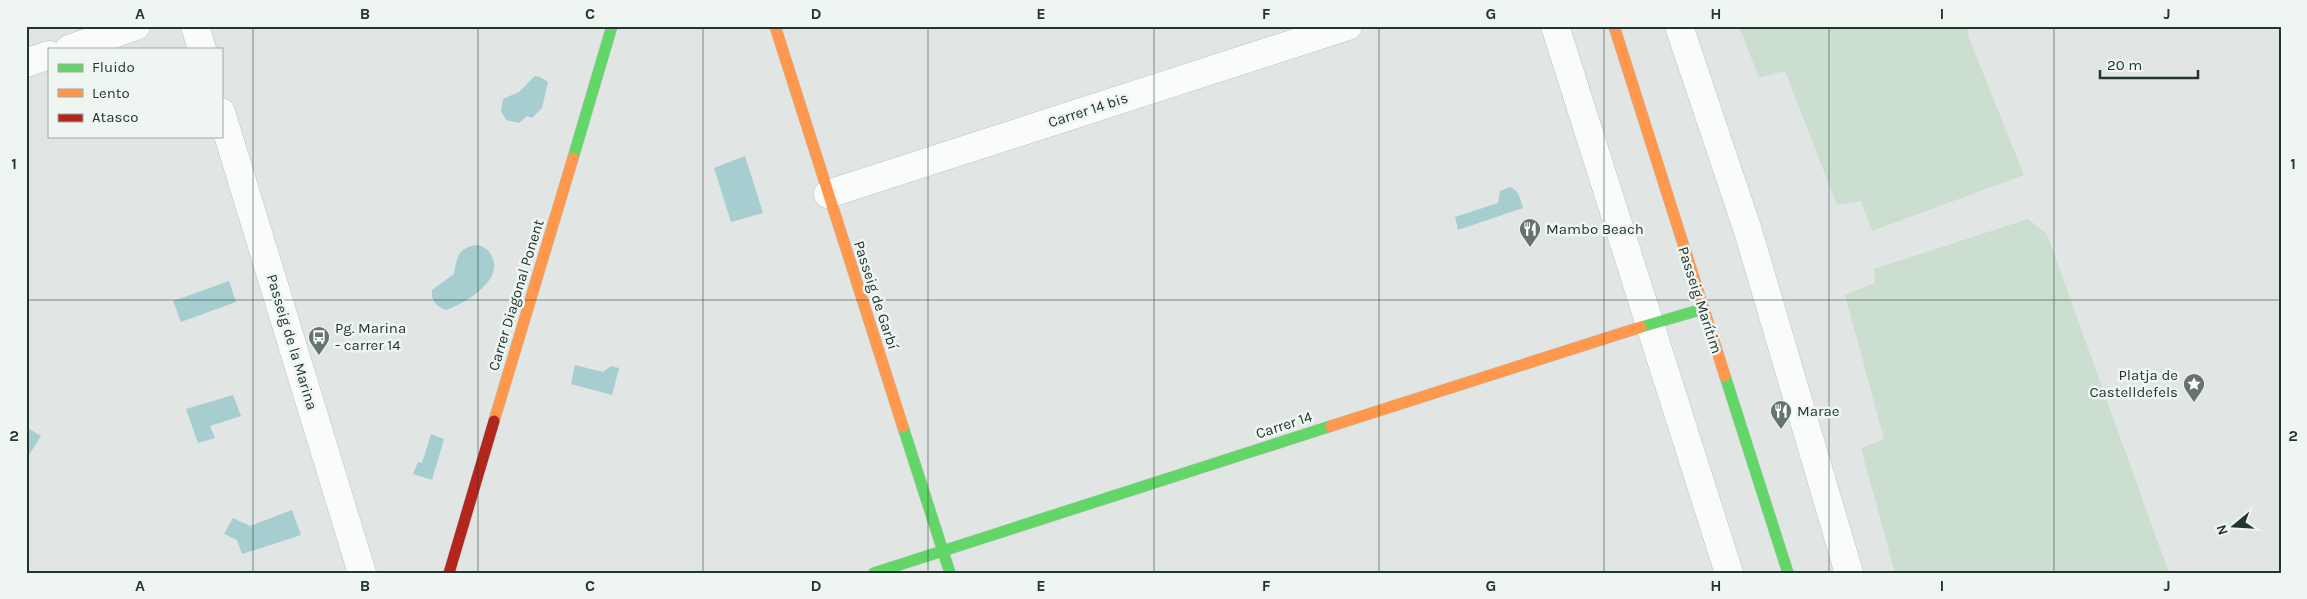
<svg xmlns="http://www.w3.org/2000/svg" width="2307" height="599" viewBox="0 0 2307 599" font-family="Karla,sans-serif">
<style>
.green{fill:#ccded0}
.water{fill:#a6cdd0}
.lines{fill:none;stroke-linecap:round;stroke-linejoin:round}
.street-casing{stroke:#bec3c1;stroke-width:29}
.fast-casing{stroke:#bec3c1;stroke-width:12}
.slow-casing{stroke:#bec3c1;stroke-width:12}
.jam-casing{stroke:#bec3c1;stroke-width:12}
.street{stroke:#fafbfb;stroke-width:28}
.fast{stroke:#63d668;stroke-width:11}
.slow{stroke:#ff974d;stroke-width:11}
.jam{stroke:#b3261e;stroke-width:11}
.grid{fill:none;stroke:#223630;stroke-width:1;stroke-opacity:0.55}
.labels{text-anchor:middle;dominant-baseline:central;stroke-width:5;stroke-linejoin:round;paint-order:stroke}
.street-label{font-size:15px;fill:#223630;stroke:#eff6f2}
.poi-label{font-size:15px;fill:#223630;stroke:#eff6f2;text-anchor:start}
.neatline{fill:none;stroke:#223630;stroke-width:2}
.grid-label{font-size:16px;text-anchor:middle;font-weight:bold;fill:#223630}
</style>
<rect width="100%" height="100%" fill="#e1e6e4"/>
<path class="green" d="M1739 26H1967L1969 38 2024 175 1872 231 1861 201 1837 205 1785 71 1759 78Z
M2028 219 2047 234 2169 573H1895L1861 448 1884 439 1845 295 1875 283 1874 269Z"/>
<path class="water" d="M535 76 540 77 548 82 542 108 532 118 527 116 519 123 506 120 501 111 503 99 519 92Z
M745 156 763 213 731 222 714 168Z
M1510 187C1519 190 1520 199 1523 208L1458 230 1455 217 1498 203 1500 191Z
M478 245C485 247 489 250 492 257 504 281 463 304 446 310 436 306 431 301 432 290L454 274C457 257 458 247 478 245Z
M229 281 236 302 181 322 173 301Z
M575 365 603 372 611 366 619 368 612 395 571 384Z
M233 395 241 416 210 426 215 438 198 443 186 409Z
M26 427 41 436 29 455 26 454Z
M431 434 444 439 432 480 413 474 418 462 422 463Z
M292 510 301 535 242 554 237 540 224 534 233 518 250 526Z"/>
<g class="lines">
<g class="street-casing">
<path id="street" d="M195 26 202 49
M1555 26 1729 573
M1679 26 1748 231 1849 573
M69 49 136 26
M26 63 49 55
M221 112 362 573
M828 194 1348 26"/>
</g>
<g class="fast-casing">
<path id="fast" d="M573 158 612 26
M1641 327 1703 309
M1725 376 1788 573
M903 427 950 573
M874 573 1331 426"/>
</g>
<g class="slow-casing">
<path id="slow" d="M775 26 903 427
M1614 26 1725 376
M494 421 573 158
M1331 426 1641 327"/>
</g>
<g class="jam-casing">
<path id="jam" d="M449 573 494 421"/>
</g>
<use href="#street" class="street"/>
<use href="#fast" class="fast"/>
<use href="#slow" class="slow"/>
<use href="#jam" class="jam"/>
</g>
<path class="grid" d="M253 26V573M478 26V573M703 26V573M928 26V573M1154 26V573M1379 26V573M1604 26V573M1829 26V573M2054 26V573M26 300H2281"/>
<defs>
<g id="restaurant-pin" transform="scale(1.125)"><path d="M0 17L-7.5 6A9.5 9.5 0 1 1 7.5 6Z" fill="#65746f" stroke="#eff6f2"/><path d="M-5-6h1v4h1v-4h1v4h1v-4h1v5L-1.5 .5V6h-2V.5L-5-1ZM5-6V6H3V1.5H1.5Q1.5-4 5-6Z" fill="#fff"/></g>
<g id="bus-pin" transform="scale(1.125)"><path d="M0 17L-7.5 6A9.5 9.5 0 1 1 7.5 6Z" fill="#65746f" stroke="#eff6f2"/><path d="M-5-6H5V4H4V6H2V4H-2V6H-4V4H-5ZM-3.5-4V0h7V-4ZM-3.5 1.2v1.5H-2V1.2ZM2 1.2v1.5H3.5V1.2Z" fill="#fff"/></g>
<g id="sight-pin" transform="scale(1.125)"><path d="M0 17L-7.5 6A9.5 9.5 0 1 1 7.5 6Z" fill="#65746f" stroke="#eff6f2"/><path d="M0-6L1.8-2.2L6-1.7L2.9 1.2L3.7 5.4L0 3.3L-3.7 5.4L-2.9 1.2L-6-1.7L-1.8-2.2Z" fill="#fff"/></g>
</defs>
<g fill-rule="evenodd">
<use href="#restaurant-pin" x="1530" y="229"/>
<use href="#bus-pin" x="319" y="337"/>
<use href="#sight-pin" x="2194" y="384"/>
<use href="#restaurant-pin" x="1781" y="411"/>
</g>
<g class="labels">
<g class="street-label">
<text transform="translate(1088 110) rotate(-18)">Carrer 14 bis</text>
<text transform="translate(516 295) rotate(-73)">Carrer Diagonal Ponent</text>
<text transform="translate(876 295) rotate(72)">Passeig de Garbí</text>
<text transform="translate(1700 300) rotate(72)">Passeig Marítim</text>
<text transform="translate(292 342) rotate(73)">Passeig de la Marina</text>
<text transform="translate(1284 425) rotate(-18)">Carrer 14</text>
</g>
<g class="poi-label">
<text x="1546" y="229">Mambo Beach</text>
<text x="335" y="328">Pg. Marina<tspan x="335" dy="17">- carrer 14</tspan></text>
<text x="2178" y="375" text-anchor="end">Platja de<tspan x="2178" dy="17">Castelldefels</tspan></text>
<text x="1797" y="411">Marae</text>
</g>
</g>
<rect width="2307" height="599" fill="none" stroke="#eff6f2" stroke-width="55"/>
<rect x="48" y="48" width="175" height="90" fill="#eff6f2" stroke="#9da9a4"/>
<rect x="58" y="64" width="25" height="8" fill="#63d668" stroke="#9da9a4"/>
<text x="92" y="72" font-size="15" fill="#223630">Fluido</text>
<rect x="58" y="89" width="25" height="8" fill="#ff974d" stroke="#9da9a4"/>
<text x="92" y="98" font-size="15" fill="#223630">Lento</text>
<rect x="58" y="114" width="25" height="8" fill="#b3261e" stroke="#9da9a4"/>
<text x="92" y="122" font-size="15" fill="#223630">Atasco</text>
<g transform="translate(2234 526) rotate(252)" stroke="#eff6f2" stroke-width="4" paint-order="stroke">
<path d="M0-4L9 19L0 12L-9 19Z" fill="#223630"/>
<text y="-8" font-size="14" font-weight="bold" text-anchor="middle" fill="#223630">N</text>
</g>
<path d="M2100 70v8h98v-8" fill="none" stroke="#223630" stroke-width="2.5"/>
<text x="2107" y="70" font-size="15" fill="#223630" stroke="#eff6f2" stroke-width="4" paint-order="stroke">20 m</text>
<rect x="28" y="28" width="2252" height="544" class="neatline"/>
<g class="grid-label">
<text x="140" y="19">A</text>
<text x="365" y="19">B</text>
<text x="590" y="19">C</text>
<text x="816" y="19">D</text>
<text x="1041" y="19">E</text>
<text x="1266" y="19">F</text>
<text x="1491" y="19">G</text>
<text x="1716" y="19">H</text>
<text x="1942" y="19">I</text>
<text x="2167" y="19">J</text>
<text x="14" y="169">1</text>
<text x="2293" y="169">1</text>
<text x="14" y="441">2</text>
<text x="2293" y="441">2</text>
<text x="140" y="591">A</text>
<text x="365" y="591">B</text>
<text x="590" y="591">C</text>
<text x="816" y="591">D</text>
<text x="1041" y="591">E</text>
<text x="1266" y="591">F</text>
<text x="1491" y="591">G</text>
<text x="1716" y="591">H</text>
<text x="1942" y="591">I</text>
<text x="2167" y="591">J</text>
</g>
</svg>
